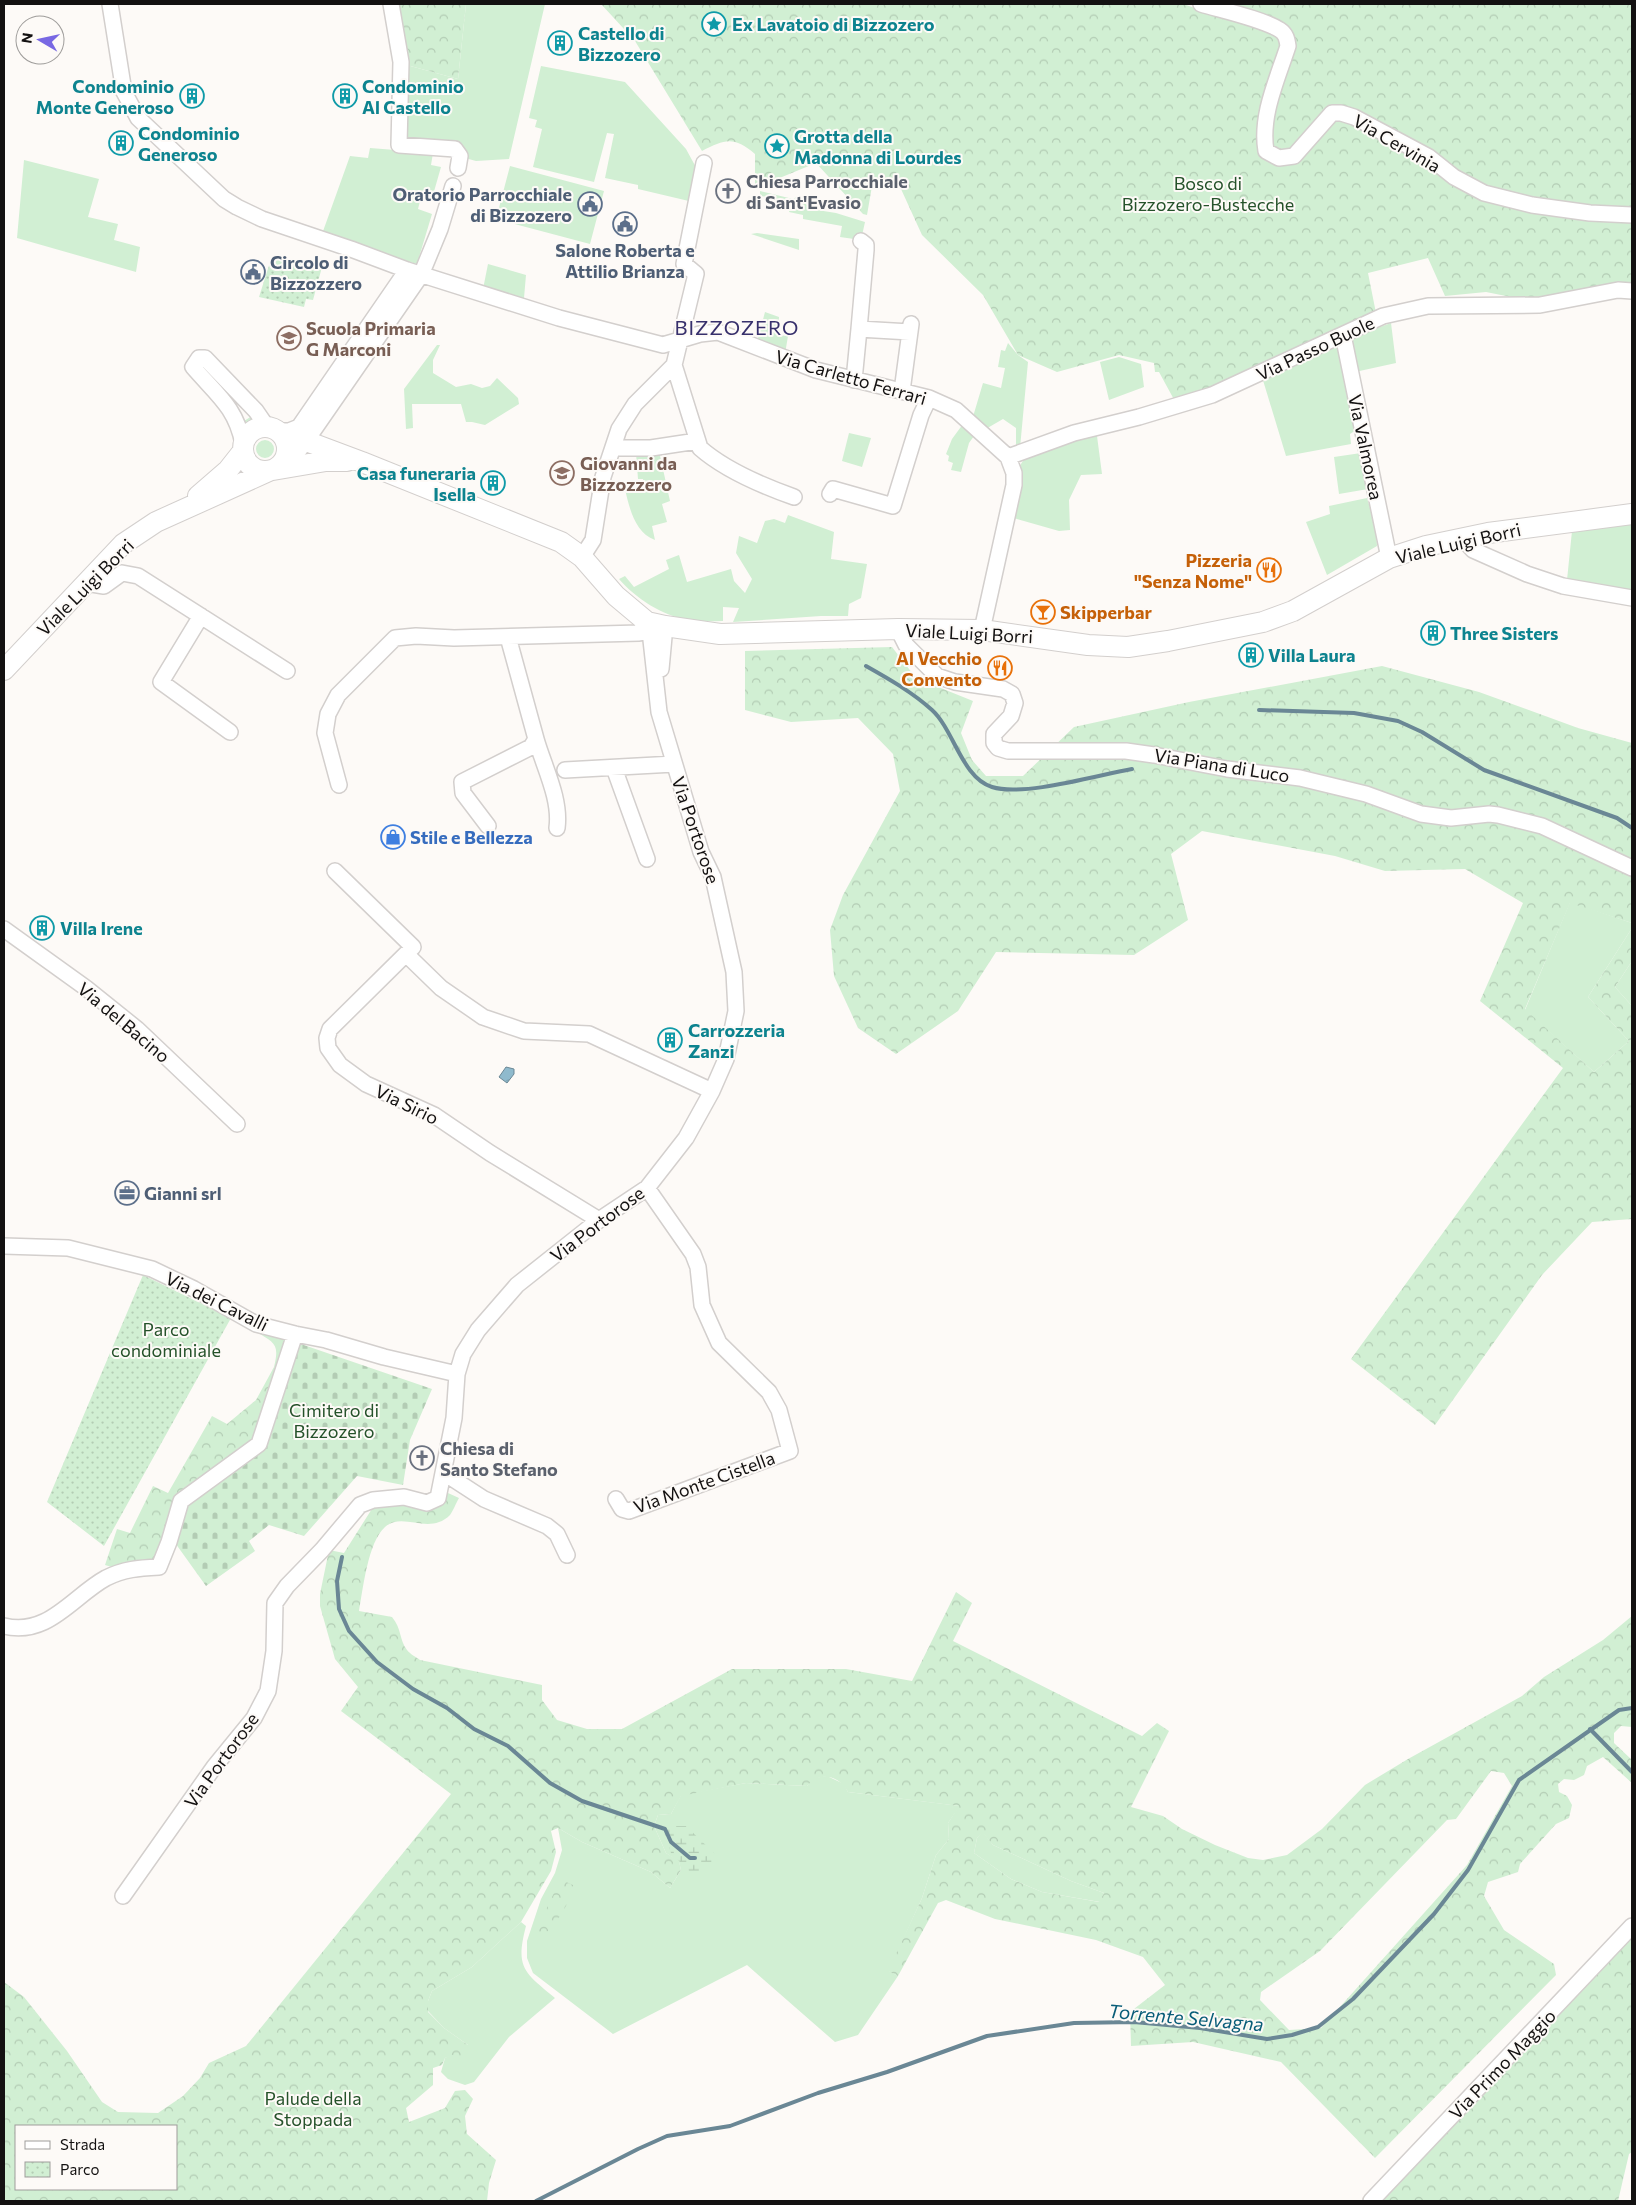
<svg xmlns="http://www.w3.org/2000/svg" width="1636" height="2205" viewBox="0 0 1636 2205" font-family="Commissioner,sans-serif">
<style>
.green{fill:#d1efd3}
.forest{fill:url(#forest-crowns);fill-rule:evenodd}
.wetland{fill:url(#wetland-marsh)}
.cemetery{fill:url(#cemetery-stones)}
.park{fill:url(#park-dots)}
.water{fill:url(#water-ripples);stroke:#6a8795}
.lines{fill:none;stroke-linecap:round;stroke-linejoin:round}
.stream{stroke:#6a8795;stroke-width:4}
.street-casing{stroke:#d3cfcd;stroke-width:18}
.secondary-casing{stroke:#d3cfcd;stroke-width:22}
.street{stroke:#fff;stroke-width:15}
.secondary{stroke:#fff;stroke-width:20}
.labels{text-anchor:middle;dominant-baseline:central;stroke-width:4;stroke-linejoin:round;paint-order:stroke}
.culture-label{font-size:18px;font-weight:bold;fill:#0d838f;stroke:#fdfaf7;text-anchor:start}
.street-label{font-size:18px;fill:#131111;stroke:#fdfaf7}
.worship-label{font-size:18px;font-weight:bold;fill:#5b616d;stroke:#fdfaf7;text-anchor:start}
.park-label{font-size:18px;fill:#25522a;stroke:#fdfaf7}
.service-label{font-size:18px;font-weight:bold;fill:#4e5e75;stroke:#fdfaf7;text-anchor:start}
.education-label{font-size:18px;font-weight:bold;fill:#785e54;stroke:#fdfaf7;text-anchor:start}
.food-label{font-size:18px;font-weight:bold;fill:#c56008;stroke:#fdfaf7;text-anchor:end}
.shop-label{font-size:18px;font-weight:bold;fill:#366cbe;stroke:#fdfaf7;text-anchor:start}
.water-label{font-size:19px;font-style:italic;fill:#095d78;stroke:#fdfaf7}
.quarter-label{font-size:20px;letter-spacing:1px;fill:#37306c;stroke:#fdfaf7}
</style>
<defs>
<pattern id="forest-crowns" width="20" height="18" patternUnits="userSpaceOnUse" patternTransform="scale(1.25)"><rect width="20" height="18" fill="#d1efd3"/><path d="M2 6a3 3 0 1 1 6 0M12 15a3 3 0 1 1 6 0" fill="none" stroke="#b3ccb4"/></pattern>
<pattern id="wetland-marsh" width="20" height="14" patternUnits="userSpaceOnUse" patternTransform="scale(1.25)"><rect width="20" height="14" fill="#d1efd3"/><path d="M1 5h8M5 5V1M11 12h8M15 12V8" fill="none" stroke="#b3ccb4"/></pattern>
<pattern id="cemetery-stones" width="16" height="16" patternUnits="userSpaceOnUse" patternTransform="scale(1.25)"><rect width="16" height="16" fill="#d1efd3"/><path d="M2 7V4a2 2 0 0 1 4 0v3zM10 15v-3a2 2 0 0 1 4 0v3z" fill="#b3ccb4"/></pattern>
<pattern id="park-dots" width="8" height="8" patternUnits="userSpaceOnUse" patternTransform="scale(1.25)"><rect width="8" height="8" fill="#d1efd3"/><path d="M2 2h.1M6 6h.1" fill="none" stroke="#b3ccb4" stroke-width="1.8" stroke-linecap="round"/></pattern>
<pattern id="water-ripples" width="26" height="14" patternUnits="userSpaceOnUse" patternTransform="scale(1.25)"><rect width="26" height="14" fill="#8fbacd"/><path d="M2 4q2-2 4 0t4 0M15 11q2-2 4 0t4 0" fill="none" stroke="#7a9faf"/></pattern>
</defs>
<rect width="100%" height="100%" fill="#fdfaf7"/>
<path class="green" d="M466 4H545L509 159 476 161 402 141 403 64 458 79Z
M541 66 625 82 686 149 698 171 693 202 638 189V185L605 178 614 134 607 133 594 182 533 167 542 129 535 127 537 120 529 118Z
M370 148 433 153 431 165 441 167 433 195 422 193 418 209 432 214 417 264 377 253 322 234 350 156 368 158Z
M24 160 99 179 88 217 118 224 114 240 140 247 136 272 17 238Z
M510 166 604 191 590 244 496 219Z
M760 191 793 199 798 196 811 209 836 213 865 222 861 240 840 237 842 226 803 219V215L789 212 790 208 767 203 768 197 760 196Z
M757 233 799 239V250L751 234Z
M488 264 526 275 524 298 518 302 483 289Z
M765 312 779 317 778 335 788 336 785 354 757 342Z
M1391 323 1396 363 1355 372 1350 338Z
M1008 343 1018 355 1028 362 1020 448 1016 447V428L1003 419 984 430 972 420 983 383 1001 388 1005 368 998 367 1001 350 1005 351Z
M437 345H440L433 360V373L456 387 471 384 482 388 490 386 497 378 518 398 519 404 485 425 472 422H466L461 404H412L413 428 406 429 404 389Z
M1337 345 1341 347 1348 383 1345 384 1347 397 1352 399 1356 430 1350 434 1351 444 1286 456 1262 377Z
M1119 357 1141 364 1144 387 1109 400 1100 362Z
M252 416 257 425 247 431 244 421Z
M963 424 974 436 969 443 961 472 951 470 953 463 948 461 949 456 946 454 952 439Z
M849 433 871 438 862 467 842 461Z
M1097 436 1102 474 1081 475 1069 500 1070 530 1059 531 1010 517C1013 504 1015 470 1023 461 1034 448 1080 439 1097 436Z
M256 449a9 9 0 1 1 18 0a9 9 0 1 1-18 0Z
M659 451 670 501 662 504 667 522 652 526 655 540C635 533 629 507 625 489L644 486 643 479H638L636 453Z
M1361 453 1368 489 1339 494 1334 457Z
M1367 498 1376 528 1377 546 1327 575 1306 522 1330 514 1329 506Z
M788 515 834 532 831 559 867 564 861 598 849 604 848 616H821L733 622 739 608 723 607V621C711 621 699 622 688 620 663 616 635 598 619 579L625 576 634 587 669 569 666 560 679 555 687 582 731 569 734 581 745 593 752 579 736 553 739 536 757 543 765 521 774 519 785 523Z
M1632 522V590L1567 580 1572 531Z
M1570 902 1632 923V928L1588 997 1629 1041 1594 1072 1525 1010Z
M1632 961V1006L1615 987Z
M257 1328 287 1340 281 1369 274 1367C280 1343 274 1343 255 1331Z
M827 1776 844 1784 848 1792 960 1806 948 1823 949 1839 936 1855 922 1898 889 1971 898 1976 858 2035 835 2042 747 1965 613 2034 533 1973 527 1958V1941L541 1899 555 1873 562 1850 558 1828 582 1842 651 1872 670 1888 681 1870 679 1862 666 1853 654 1826 658 1815 671 1814 681 1795 746 1783 807 1786 813 1778Z
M983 1832 993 1845 1071 1881 1104 1893 1100 1902 1042 1892 1011 1879 974 1853 977 1838Z
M521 1922 526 1926C515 1968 524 1972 555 1998L509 2037 474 2082 465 2085 448 2079 441 2072 445 2058 468 2045 444 2028 428 2011V2001L432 1991 472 1967Z"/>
<path class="forest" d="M399 4H466L458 79 403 64 404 35Z
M601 4H1183L1213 14 1220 4H1632V294L1536 302 1486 292 1445 296 1428 258 1368 273 1376 313 1177 405 1159 372H1155L1154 363 1119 355 1057 372 1018 355 983 295 922 235 901 189 872 186 867 215 863 214 816 163 758 187 755 186V154C734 136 725 139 702 151L635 41Z
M892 647 916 678 973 701 961 733 972 760 986 776H1023L1074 727 1189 702 1382 666 1479 692 1578 728 1632 743V923L1570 903 1525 1009 1594 1072 1629 1041 1588 997 1632 928V961L1615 987 1632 1006V1219L1592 1222 1542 1275 1435 1425 1351 1359 1563 1068 1480 1001 1523 903 1465 869 1385 871 1335 856 1202 831 1171 854 1188 920 1134 955 996 952 958 1011 896 1054 858 1028 834 976 830 930 843 895 900 791 893 754 858 718 791 722 745 710V651Z
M274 1367 281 1369 256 1442 153 1564 115 1568 105 1565 117 1529 130 1533 153 1486 168 1493 212 1416 227 1424 256 1400Z
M448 1493 459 1498C456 1503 453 1511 450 1515 429 1536 403 1511 385 1527 368 1542 363 1589 359 1611L392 1617C402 1629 399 1640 407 1650 410 1654 416 1657 420 1660L542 1685V1700L557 1720 587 1729H622L732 1669H846L912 1681 956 1592 972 1603 953 1641 1142 1736 1157 1723 1169 1731 1131 1807 1163 1816 1182 1829 1215 1845 1248 1858 1263 1860 1287 1855 1322 1829 1365 1785 1408 1759 1522 1696 1544 1677 1603 1640 1632 1616V1727L1621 1726 1614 1733V1743L1632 1760V1783L1603 1757 1587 1766 1584 1775 1574 1780 1564 1779 1558 1784 1559 1792 1567 1796 1572 1805 1569 1818 1556 1824 1520 1864 1518 1872 1488 1882 1484 1896 1504 1930 1554 1964 1556 1975 1375 2158 1281 2062 1193 2042 1131 2046 1130 2012 1165 1985 1143 1957 1096 1940 995 1919 946 1900 938 1903 898 1976 888 1971 922 1898 936 1855 949 1839 948 1823 959 1806 848 1792C839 1775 819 1771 807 1786L746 1783 681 1796 671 1814 658 1815 654 1826 666 1853 679 1861 681 1870 670 1888 651 1872 582 1842 558 1828 551 1831 556 1852 551 1871 521 1922 472 1967 432 1991 428 2001V2012L444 2028 468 2045 471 2052 468 2058 459 2059 453 2055 445 2058 442 2065 433 2068V2085L406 2108 409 2122 445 2108 455 2091 465 2090 473 2099 465 2116 467 2134 496 2160 489 2183 487 2201H4V1982L24 1997 67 2051 102 2102 118 2112 158 2113 183 2096 200 2078 209 2063 246 2046 451 1794 341 1711 358 1687 335 1659 320 1606V1594L329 1550 344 1553 375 1504H441ZM1491 1771 1504 1773 1512 1786 1467 1865 1321 2028 1289 2030 1260 2000 1261 1992 1320 1951 1447 1820 1456 1819ZM983 1833 993 1845 1071 1881 1104 1893 1099 1902 1042 1892 1011 1879 974 1853 977 1838ZM16 2126H176V2189H16Z
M564 1881 573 1885C573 1898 554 1930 542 1935L539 1933 538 1927 559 1882Z
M1632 1934V2152L1629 2154 1618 2201H1381Z"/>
<path class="wetland" d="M662 1826H686L716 1855 712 1872 692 1874 671 1853Z"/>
<path class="cemetery" d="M295 1342 432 1389 410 1440 403 1485 357 1476 304 1536 269 1525 249 1541 255 1551 206 1586 173 1540 184 1503 250 1455Z"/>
<path class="park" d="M272 256 322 267 313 300 306 299 304 307 259 297Z
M143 1275 231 1318 104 1546 47 1502Z"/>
<path class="water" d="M506 1067 514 1069V1074L507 1083 499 1077Z"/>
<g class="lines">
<path class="stream" d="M866 666C889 679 912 692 932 710 954 730 962 778 992 787 1024 797 1098 775 1132 769
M1259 710 1354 713 1398 721 1422 732 1484 770 1617 818 1632 828
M342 1557 337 1581 339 1609 349 1631 377 1662 413 1689 447 1708 474 1729 508 1746 550 1783 582 1801 665 1829 671 1842 690 1858H695
M1590 1729 1632 1772
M536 2201 638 2149 667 2136 730 2126 818 2093 887 2072 987 2036 1074 2023 1134 2022 1200 2028 1267 2039 1292 2035 1318 2027 1353 1999 1434 1914 1468 1870 1519 1780 1619 1710 1632 1708"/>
<g class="street-casing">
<path id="street" d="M110 4 124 92 138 118 224 199 237 207 262 219 351 249 407 270 559 318 663 345 700 334 718 332 816 370 929 398 956 410 1008 457 1014 473V485L982 630
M391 4 401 62 399 145 455 149 460 156 458 168
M1201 4C1221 10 1263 19 1280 30 1286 34 1287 39 1288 46 1277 80 1260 116 1266 151L1279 158 1294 156 1332 113H1341L1354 117 1429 157 1454 177 1484 193 1532 205 1590 213 1632 215
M859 329 866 250V245L861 241
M1343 335 1389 558
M674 365 700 448C725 470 763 486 794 497
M854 380 859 329 910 332
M902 391 911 324
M277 431H289L299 427 407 270
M243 444C236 407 216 394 193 367L199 358H205L256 411 267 427
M614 448H651L697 441
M1008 457 1074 433 1139 417 1212 395 1383 316 1428 306 1540 305 1618 290 1632 291
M283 462 295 455 306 441 421 275 440 229 453 186
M830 494 833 489 893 506 921 415 929 398
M1462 538 1473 550 1527 574 1563 586 1632 598
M582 557 593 540 603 477 619 429 635 404 674 365 696 274 684 264 704 163
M86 583 104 586 122 573 138 576 287 671
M201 616 161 682 230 732
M898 629 906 645 937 676 955 682 1003 689 1012 694 1015 703 1011 716 994 734V743L998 748 1008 751H1126L1154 755 1227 769 1300 778 1366 794 1421 814 1451 818 1489 814 1498 815 1542 826 1632 868
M661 669 665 626
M536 739C544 767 561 799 557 828
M614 768 647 859
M565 770 674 764
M339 785 325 733 328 714 338 695 395 638 416 636 454 638 639 633 647 622
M488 826 463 793 462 782 531 747 536 739 508 637
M335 871 413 947 330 1029 327 1038 328 1048 340 1065 366 1084 434 1115 490 1153 599 1220
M4 929 86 988 137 1029 237 1124
M406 954 441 988 483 1017 524 1031 589 1034 712 1091
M4 1246 68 1248 152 1269 194 1289 256 1324 295 1334 326 1340 384 1357 457 1374
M444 1473 484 1499 547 1526 557 1534 567 1555
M616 1499 622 1509 629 1511 790 1451 779 1410 769 1392 719 1343 702 1305 698 1267 693 1254 647 1188
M4 1626C48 1637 73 1596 106 1578 124 1569 139 1568 159 1567L169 1542 181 1501 259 1444 295 1334
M123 1896 214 1767 254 1718 268 1691 274 1651 275 1603 287 1586 322 1550 360 1505 373 1500 404 1497 427 1503 438 1498 454 1418 457 1374 463 1354 478 1330 517 1285 599 1220 647 1188 686 1138 712 1091 726 1059 736 1011 734 972 713 877 701 852 659 712 649 622
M1371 2201 1632 1926"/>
</g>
<g class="secondary-casing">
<path id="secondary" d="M243 449a22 22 0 1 1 44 0a22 22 0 1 1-44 0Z
M282 435 306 441 362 462 561 542 582 557 616 596 647 622 665 626 720 634 898 629 982 630 1088 645 1128 647 1168 641 1263 622 1293 611 1389 558 1426 546 1488 533 1632 514
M273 470 326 461H347
M198 496 228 470 243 451
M4 670 123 544 156 522 269 471"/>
</g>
<use href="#street" class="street"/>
<use href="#secondary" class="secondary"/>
</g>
<defs>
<g id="sight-ring" transform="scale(1.25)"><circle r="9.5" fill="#fdfaf7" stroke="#0f9aa8" stroke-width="1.5"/><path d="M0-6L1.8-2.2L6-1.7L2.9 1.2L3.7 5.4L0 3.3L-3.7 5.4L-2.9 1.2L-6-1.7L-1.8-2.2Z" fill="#0f9aa8"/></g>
<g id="building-ring" transform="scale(1.25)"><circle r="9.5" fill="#fdfaf7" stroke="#0f9aa8" stroke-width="1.5"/><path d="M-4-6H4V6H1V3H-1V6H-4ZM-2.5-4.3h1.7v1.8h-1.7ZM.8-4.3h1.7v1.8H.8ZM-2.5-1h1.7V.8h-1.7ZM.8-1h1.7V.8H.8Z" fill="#0f9aa8"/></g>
<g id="church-ring" transform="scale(1.25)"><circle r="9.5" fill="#fdfaf7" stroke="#6b7280" stroke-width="1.5"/><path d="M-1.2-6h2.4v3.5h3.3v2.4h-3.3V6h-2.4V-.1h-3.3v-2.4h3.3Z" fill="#6b7280"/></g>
<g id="civic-ring" transform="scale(1.25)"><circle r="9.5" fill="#fdfaf7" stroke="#5c6f8a" stroke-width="1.5"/><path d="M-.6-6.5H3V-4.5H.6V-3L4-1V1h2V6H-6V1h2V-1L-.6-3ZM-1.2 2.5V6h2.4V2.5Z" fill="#5c6f8a"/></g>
<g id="school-ring" transform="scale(1.25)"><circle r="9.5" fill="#fdfaf7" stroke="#8d6e63" stroke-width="1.5"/><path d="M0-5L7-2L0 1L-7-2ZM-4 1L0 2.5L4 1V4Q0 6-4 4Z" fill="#8d6e63"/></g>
<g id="restaurant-ring" transform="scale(1.25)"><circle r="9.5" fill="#fdfaf7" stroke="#e8710a" stroke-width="1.5"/><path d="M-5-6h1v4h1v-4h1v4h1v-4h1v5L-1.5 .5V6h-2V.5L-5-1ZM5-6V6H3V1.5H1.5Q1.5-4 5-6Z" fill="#e8710a"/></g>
<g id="bar-ring" transform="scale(1.25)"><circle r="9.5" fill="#fdfaf7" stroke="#e8710a" stroke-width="1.5"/><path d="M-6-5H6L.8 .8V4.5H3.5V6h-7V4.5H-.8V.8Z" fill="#e8710a"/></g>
<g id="shop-ring" transform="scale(1.25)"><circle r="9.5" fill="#fdfaf7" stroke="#3f7fe0" stroke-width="1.5"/><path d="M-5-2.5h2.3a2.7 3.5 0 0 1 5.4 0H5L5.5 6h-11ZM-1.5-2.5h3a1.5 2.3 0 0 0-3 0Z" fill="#3f7fe0"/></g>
<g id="office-ring" transform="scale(1.25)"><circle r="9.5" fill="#fdfaf7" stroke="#5c6f8a" stroke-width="1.5"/><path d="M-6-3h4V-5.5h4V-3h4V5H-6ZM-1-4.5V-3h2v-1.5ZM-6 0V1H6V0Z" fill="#5c6f8a"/></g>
</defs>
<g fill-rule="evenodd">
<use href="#sight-ring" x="714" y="24"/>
<use href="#building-ring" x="560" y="43"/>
<use href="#building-ring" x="192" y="96"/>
<use href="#building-ring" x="345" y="96"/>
<use href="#building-ring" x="121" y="143"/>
<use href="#sight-ring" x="777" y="146"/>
<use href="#church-ring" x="728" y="191"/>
<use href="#civic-ring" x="590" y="204"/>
<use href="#civic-ring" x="625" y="224"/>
<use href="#civic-ring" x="253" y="272"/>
<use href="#school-ring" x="289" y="338"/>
<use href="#school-ring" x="562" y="473"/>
<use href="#building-ring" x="493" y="483"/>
<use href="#restaurant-ring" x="1269" y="570"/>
<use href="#bar-ring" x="1043" y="612"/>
<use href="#building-ring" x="1433" y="633"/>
<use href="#building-ring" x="1251" y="655"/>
<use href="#restaurant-ring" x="1000" y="668"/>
<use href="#shop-ring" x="393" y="837"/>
<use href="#building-ring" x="42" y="928"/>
<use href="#building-ring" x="670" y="1040"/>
<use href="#office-ring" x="127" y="1193"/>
<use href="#church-ring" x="422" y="1458"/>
</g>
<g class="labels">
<g class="culture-label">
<text x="732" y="24">Ex Lavatoio di Bizzozero</text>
<text x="578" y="33">Castello di<tspan x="578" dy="21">Bizzozero</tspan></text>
<text x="174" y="86" text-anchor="end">Condominio<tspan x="174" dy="21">Monte Generoso</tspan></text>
<text x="362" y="86">Condominio<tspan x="362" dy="21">Al Castello</tspan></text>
<text x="138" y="133">Condominio<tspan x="138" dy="21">Generoso</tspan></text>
<text x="794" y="136">Grotta della<tspan x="794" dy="21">Madonna di Lourdes</tspan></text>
<text x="476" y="473" text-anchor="end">Casa funeraria<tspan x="476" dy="21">Isella</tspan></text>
<text x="1450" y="633">Three Sisters</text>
<text x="1268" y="655">Villa Laura</text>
<text x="60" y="928">Villa Irene</text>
<text x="688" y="1030">Carrozzeria<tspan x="688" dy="21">Zanzi</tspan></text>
</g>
<g class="street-label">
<text transform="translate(1397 143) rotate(30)">Via Cervinia</text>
<text transform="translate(1315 348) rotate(-25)">Via Passo Buole</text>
<text transform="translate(851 377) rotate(16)">Via Carletto Ferrari</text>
<text transform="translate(1366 447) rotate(78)">Via Valmorea</text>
<text transform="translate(1458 543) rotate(-13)">Viale Luigi Borri</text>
<text transform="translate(85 587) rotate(-45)">Viale Luigi Borri</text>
<text transform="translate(969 633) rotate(3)">Viale Luigi Borri</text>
<text transform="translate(1222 765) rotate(9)">Via Piana di Luco</text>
<text transform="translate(696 830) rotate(71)">Via Portorose</text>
<text transform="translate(124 1022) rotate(40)">Via del Bacino</text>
<text transform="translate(407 1104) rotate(26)">Via Sirio</text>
<text transform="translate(597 1224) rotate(-37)">Via Portorose</text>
<text transform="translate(217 1301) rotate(26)">Via dei Cavalli</text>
<text transform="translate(704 1482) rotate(-20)">Via Monte Cistella</text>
<text transform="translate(221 1760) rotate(-54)">Via Portorose</text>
<text transform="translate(1502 2064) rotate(-46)">Via Primo Maggio</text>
</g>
<g class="worship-label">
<text x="746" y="181">Chiesa Parrocchiale<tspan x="746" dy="21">di Sant'Evasio</tspan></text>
<text x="440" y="1448">Chiesa di<tspan x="440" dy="21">Santo Stefano</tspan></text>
</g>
<g class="park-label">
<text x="1208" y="183">Bosco di<tspan x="1208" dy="21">Bizzozero-Bustecche</tspan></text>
<text x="166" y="1329">Parco<tspan x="166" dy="21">condominiale</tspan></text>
<text x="334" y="1410">Cimitero di<tspan x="334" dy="21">Bizzozero</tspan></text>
<text x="313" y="2098">Palude della<tspan x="313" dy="21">Stoppada</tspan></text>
</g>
<g class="service-label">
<text x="572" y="194" text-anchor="end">Oratorio Parrocchiale<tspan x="572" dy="21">di Bizzozero</tspan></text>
<text x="625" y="250" text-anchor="middle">Salone Roberta e<tspan x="625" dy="21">Attilio Brianza</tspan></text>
<text x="270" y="262">Circolo di<tspan x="270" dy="21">Bizzozzero</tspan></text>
<text x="144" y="1193">Gianni srl</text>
</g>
<g class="education-label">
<text x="306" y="328">Scuola Primaria<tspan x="306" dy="21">G Marconi</tspan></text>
<text x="580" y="463">Giovanni da<tspan x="580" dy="21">Bizzozzero</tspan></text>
</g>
<g class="food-label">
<text x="1252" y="560">Pizzeria<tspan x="1252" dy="21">"Senza Nome"</tspan></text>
<text x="1060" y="612" text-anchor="start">Skipperbar</text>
<text x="982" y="658">Al Vecchio<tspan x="982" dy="21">Convento</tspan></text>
</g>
<g class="shop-label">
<text x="410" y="837">Stile e Bellezza</text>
</g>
<g class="water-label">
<text transform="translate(1186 2017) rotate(5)">Torrente Selvagna</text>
</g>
<g class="quarter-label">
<text x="737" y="327">BIZZOZERO</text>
</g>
</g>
<rect width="1636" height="2205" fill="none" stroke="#131111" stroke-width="10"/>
<rect x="15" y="2125" width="162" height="65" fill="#fdfaf7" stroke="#9f9d9b"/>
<rect x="25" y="2141" width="25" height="8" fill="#ffffff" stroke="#9f9d9b"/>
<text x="60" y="2150" font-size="15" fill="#131111">Strada</text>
<rect x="25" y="2162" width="25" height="15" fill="url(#park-dots)" stroke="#9f9d9b"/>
<text x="60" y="2175" font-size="15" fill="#131111">Parco</text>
<g transform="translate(40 40) rotate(279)"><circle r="24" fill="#fdfaf7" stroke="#9f9d9b"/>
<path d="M0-4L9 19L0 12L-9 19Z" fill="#7868e3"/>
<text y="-8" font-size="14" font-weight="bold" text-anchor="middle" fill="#131111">N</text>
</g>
</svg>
